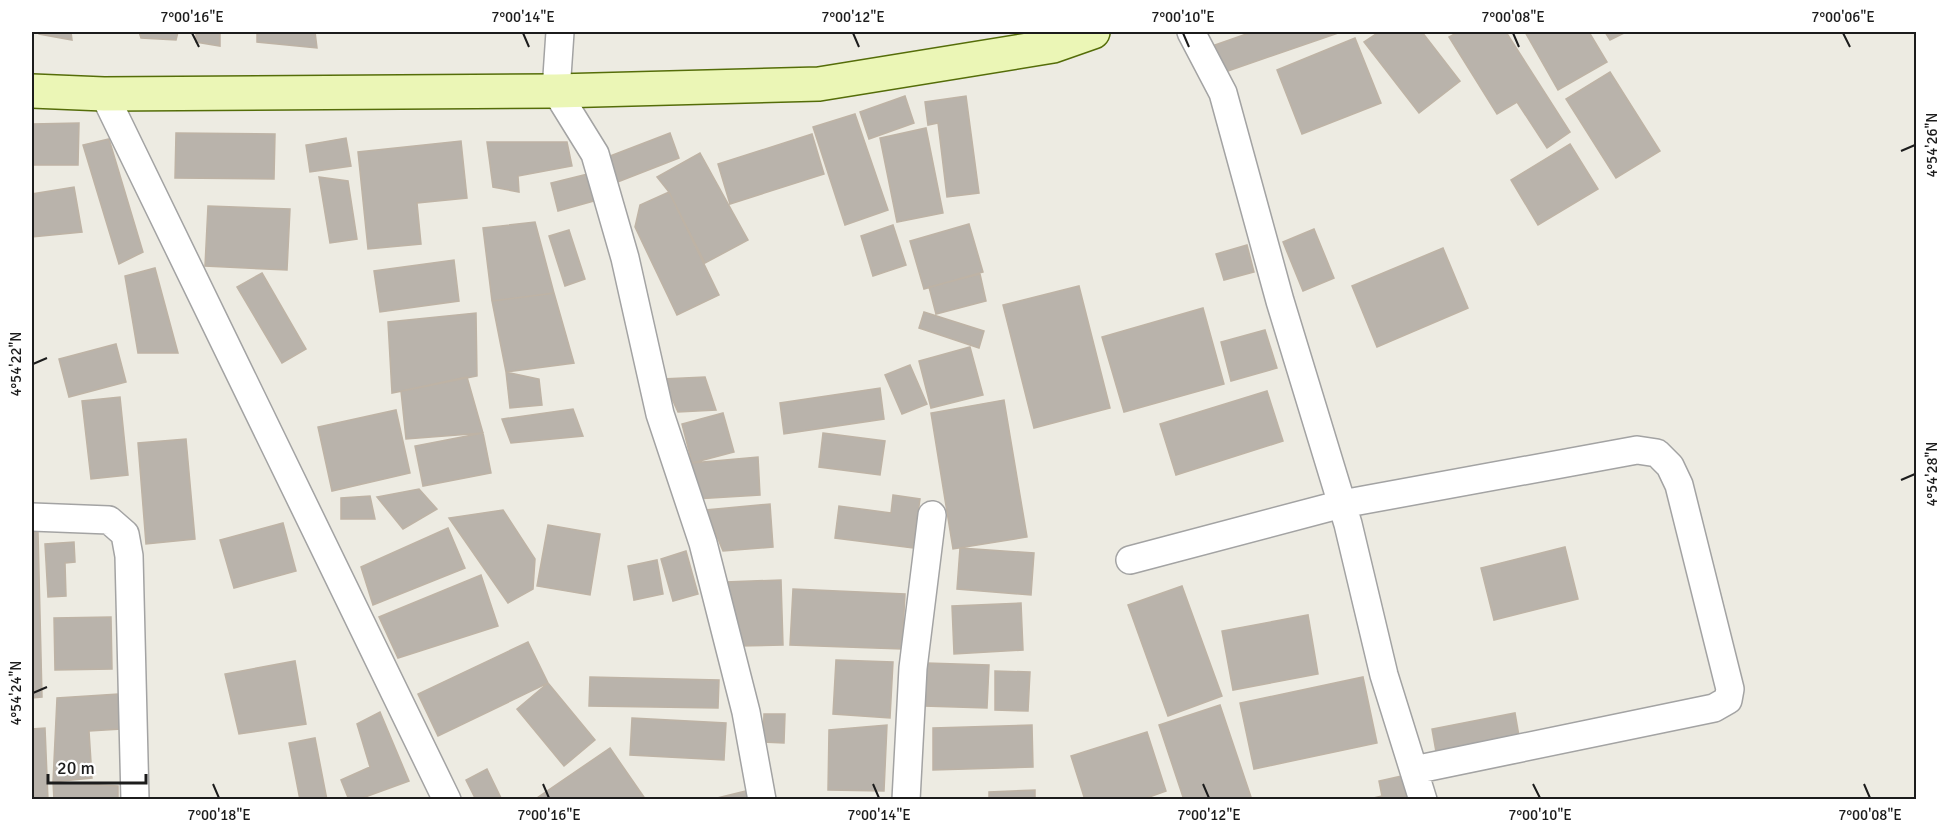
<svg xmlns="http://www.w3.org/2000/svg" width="1948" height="831" viewBox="0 0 1948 831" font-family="Signika,sans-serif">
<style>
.building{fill:#b9b3ab;stroke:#beb3a5;stroke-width:1.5}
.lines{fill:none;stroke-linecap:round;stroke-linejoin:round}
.street-casing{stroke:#a3a3a3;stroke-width:30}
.secondary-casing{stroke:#556d09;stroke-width:36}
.street{stroke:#fff;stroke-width:27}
.secondary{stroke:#ebf6b6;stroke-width:33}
.ticks{fill:none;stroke:#1c1c1c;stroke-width:2}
.neatline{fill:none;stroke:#1c1c1c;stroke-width:2}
.ticks-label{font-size:15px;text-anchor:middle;fill:#1c1c1c}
</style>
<rect width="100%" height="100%" fill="#edebe2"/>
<path class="building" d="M38 32H71L72 40 39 34Z
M139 32H178L176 40 141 38Z
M196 32H220V46L196 42Z
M257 32H315L317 48 257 42Z
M1252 32H1341L1225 72 1215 45Z
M1379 32H1422L1460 81 1419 113 1364 42Z
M1458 32H1506L1570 132 1547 148 1517 102 1497 114 1449 37Z
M1525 32H1589L1607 62 1558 90Z
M1605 32H1626L1610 40Z
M1355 38 1381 103 1302 134 1277 70Z
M1610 72 1660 151 1616 178 1566 99Z
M905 96 914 123 869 139 860 112Z
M966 96 979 193 947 197 938 123 928 125 925 102Z
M855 114 888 210 845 225 813 127Z
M79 123 78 165H32V124Z
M926 128 943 213 897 222 880 138Z
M176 133 275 134 274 179 175 178Z
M670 133 679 158 615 183 605 158Z
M812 134 824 174 730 204 718 164Z
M346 138 351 166 310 172 306 145Z
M109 139 143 252 119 264 83 145Z
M461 141 467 198 417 203 421 244 368 249 358 152Z
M487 142H567L572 166 518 176 519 192 493 187Z
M1570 144 1598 189 1538 225 1511 180Z
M700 153 748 240 705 263 669 192 657 177Z
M588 174 594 201 558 211 551 183Z
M319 177 348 181 357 239 330 243Z
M74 187 82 232 32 237V194Z
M669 192 719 295 677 315 635 227 640 205Z
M208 206 290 209 287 270 205 266Z
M535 222 554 293 492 301 483 228Z
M969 224 983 272 924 289 910 241Z
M893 225 906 265 873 276 861 236Z
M1314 229 1334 278 1303 291 1283 242Z
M569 230 585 279 565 286 549 236Z
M1247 245 1254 272 1224 280 1216 254Z
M1443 248 1468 308 1377 347 1352 286Z
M454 260 459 301 380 312 374 271Z
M155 268 178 353H138L125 276Z
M262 273 306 349 282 363 237 287Z
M980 274 986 301 936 314 929 287Z
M1079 286 1110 408 1034 428 1003 305Z
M554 293 574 363 506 372 492 301Z
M1203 308 1224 384 1124 412 1102 337Z
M924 312 984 331 979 348 919 328Z
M476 313 477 376 392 393 388 322Z
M1265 330 1277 368 1231 381 1221 342Z
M116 344 126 382 69 397 59 359Z
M970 347 983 395 931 408 919 361Z
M910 365 927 404 902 414 885 375Z
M506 372 539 379 542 405 510 408Z
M467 377 483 433 406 439 401 391Z
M705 377 716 410 678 412 663 379Z
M880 388 884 419 784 434 780 403Z
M1267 391 1283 441 1176 475 1160 424Z
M120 397 128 475 91 479 82 401Z
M1004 400 1027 537 953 549 931 413Z
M573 409 583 436 511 443 502 419Z
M396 410 410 473 332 491 318 427Z
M723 413 734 452 692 463 682 424Z
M483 433 491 473 423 486 415 446Z
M823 433 885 441 880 475 819 467Z
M186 439 195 539 146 544 138 443Z
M758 457 760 495 695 499 692 463Z
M419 489 437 509 403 529 377 497Z
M893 495 920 499 913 548 835 538 839 506 891 513Z
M370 496 375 519H341V498Z
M770 504 773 547 723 551 706 510Z
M503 510 535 559 533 589 508 603 449 518Z
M283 523 296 571 234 588 220 540Z
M548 525 600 534 590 595 537 586Z
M448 528 465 568 373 605 361 567Z
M32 532H38L42 697 32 698Z
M74 542 75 562 65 563 66 596 48 597 45 544Z
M1565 547 1578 599 1494 620 1481 568Z
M960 548 1034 553 1031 595 957 589Z
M686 551 698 594 673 601 661 559Z
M657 560 663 594 634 600 628 566Z
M481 575 498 626 398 658 379 617Z
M781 580 783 645 739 646 726 582Z
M1182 586 1222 696 1168 716 1128 605Z
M793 589 905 594 902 649 790 645Z
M1021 603 1023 650 954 654 952 606Z
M1308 615 1318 674 1233 690 1222 631Z
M111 617 112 669 55 670 54 618Z
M528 642 548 683 438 736 418 694Z
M836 660 893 662 890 718 833 714Z
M295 661 306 724 239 734 225 674Z
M926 663 989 665 987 708 924 706Z
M995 671 1030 672 1028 711 995 710Z
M590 677 719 680 718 708 589 706Z
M1363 677 1377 743 1254 769 1240 703Z
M548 683 595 740 564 766 517 709Z
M118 694 121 729 89 731 92 778 53 782 57 698Z
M1220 705 1252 800H1184L1159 725Z
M380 712 409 781 357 800H349L341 780 370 767 357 724Z
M1515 713 1521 748 1438 763 1432 729Z
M764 714H785L784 743 763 742Z
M632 718 726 723 724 760 630 755Z
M887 725 884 791 828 790 829 730Z
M1032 725 1033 767 933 770V728Z
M45 728 48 800H32V729Z
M1147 732 1166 791 1141 800H1085L1071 756Z
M315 738 327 800H300L289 743Z
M610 748 646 800H534Z
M487 769 502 800H476L466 780Z
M1402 776 1407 800H1365L1382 796 1379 781Z
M53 782 118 786V800H54Z
M1035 790V800H989V792Z
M746 791 748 800H709Z"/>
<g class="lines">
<g class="street-casing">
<path id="street" d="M560 32 556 91 595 154 625 258 660 414 703 543 746 712 762 800
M1191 32 1223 93 1280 301 1348 524 1384 675 1423 800
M104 94 447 800
M32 517 109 520 125 534 129 556 135 800
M1130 560 1342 504 1637 450 1657 453 1670 466 1679 485 1730 689 1728 700 1714 708 1414 770
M906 800 913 668 932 515"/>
</g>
<g class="secondary-casing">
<path id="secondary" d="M32 91 104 94 556 91 819 84 1053 46 1093 32"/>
</g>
<use href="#street" class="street"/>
<use href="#secondary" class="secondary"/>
</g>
<path class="ticks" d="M192 33 199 47M523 33 529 47M853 33 859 47M1183 33 1189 47M1513 33 1519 47M1843 33 1850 47M1901 151 1915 145M33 364 47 358M1901 480 1915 474M33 693 47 687M213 784 219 798M543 784 549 798M873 784 879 798M1203 784 1209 798M1533 784 1540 798M1864 784 1870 798"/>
<rect width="1948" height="831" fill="none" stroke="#ffffff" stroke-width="66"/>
<path d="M48 774v9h98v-9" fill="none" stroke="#1c1c1c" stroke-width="3"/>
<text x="57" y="774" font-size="18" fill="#1c1c1c" stroke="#ffffff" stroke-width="4.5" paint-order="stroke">20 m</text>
<rect x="33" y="33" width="1882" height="765" class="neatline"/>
<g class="ticks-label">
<text x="192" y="22">7°00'16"E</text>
<text x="523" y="22">7°00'14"E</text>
<text x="853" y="22">7°00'12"E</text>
<text x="1183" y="22">7°00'10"E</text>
<text x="1513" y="22">7°00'08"E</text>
<text x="1843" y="22">7°00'06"E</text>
<text transform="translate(1932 145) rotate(-90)" y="5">4°54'26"N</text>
<text transform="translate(16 364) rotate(-90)" y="5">4°54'22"N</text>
<text transform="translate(1932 474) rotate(-90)" y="5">4°54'28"N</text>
<text transform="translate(16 693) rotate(-90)" y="5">4°54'24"N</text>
<text x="219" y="820">7°00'18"E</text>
<text x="549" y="820">7°00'16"E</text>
<text x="879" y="820">7°00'14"E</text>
<text x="1209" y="820">7°00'12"E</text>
<text x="1540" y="820">7°00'10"E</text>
<text x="1870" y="820">7°00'08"E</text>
</g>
</svg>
